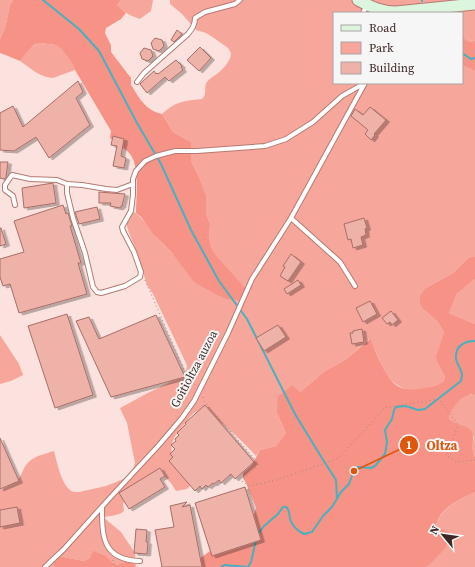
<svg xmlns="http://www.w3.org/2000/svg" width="475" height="567" viewBox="0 0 475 567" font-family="'Source Serif 4',serif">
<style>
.green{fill:#f7a69b}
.forest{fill:#f69386}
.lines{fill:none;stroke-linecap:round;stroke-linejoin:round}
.stream{stroke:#47b1bf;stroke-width:2}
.building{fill:#efb2a9;stroke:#a76e67;filter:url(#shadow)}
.lane-casing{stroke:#b47a72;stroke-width:6}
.secondary-casing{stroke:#b47a72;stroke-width:13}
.path{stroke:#a08884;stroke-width:1;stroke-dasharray:1 3;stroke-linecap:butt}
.lane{stroke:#fff;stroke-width:4}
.secondary{stroke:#dcf5df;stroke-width:11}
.labels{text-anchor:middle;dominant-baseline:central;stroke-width:4;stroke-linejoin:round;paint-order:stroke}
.street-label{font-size:12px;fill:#3d2623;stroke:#f6f6f6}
.leader{fill:none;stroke:#df560d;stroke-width:1.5}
.callout-dot{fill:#df560d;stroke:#f6f6f6;stroke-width:1.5}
.mark-label{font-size:12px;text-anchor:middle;font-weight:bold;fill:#fff}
.callout-label{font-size:13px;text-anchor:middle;font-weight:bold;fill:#df560d;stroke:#f6f6f6;stroke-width:4;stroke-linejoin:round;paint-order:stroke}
</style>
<defs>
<filter id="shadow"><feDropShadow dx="3.5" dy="2" stdDeviation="0" flood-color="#0004"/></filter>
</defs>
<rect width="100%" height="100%" fill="#fce2de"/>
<path class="green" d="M0 0H13L10 5 5 28 0 39Z
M121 0H153L151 11 140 19C128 15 126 13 117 5Z
M170 0H457L475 1V40L471 42 466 40 462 35V13H334V83H462V65L475 71V256L468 258 453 273 426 288 423 309 437 321 444 332 437 357V362L445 377 443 382C436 387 428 387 420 389 386 394 383 361 369 339L345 360 325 371 300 392 289 387 284 394 277 413 286 433 276 446 260 450 256 456C249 447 210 410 200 410 194 411 189 418 186 422 160 450 173 459 192 484L187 489 176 491 171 483 164 476 126 497 123 504 124 511C118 516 110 516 103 517L121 532 135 553 136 567 131 560 118 565 113 564 106 556 90 558 84 561 58 556 51 562 55 567H0V490C6 487 14 484 19 478 22 475 23 469 26 465 32 456 45 454 54 451 57 462 61 483 70 490 72 492 76 492 79 492L106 486 121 480 129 476 133 470 135 463 127 423 120 408 146 394 180 377 186 371 187 366 185 361 153 294 147 285 136 250 129 233 125 219 132 215 134 212C142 217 147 226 153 233 159 241 166 247 173 254L218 258 211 247 209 237 210 224 206 214V195L199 177 191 161V142L173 132 162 114C176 101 184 101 202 99 208 94 203 87 207 82 210 78 214 76 217 74 223 69 231 61 231 53L228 48 214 38 206 33 196 30 182 14 170 4Z
M40 43C45 44 51 44 56 45 65 48 71 61 75 70L53 78C41 78 30 68 20 61 25 54 30 46 40 43Z
M475 279V324L449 313 455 294Z
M0 335 19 364 23 375 11 381 0 384Z
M468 395H475V457C471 451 473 444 474 437L467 428 451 422 449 419C449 410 460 399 468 395Z
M475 492V567H426L441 552 450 540V533L436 526C441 507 459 500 475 492Z"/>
<path class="forest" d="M13 0H121L117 5 126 13 121 19 106 28 105 33 111 45V52L131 78V85C140 99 145 110 162 114L173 132 191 142V161L199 177 206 195V214L210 224 209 237 211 247 218 258 245 288 246 295 239 300 227 299 217 295 194 282 173 254 153 234 141 217 136 213C136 198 140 166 130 154 126 149 116 143 110 138L111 131 75 70 70 60 62 49 56 45 40 43 34 45 27 52 20 61 8 56 0 53V39L5 28 10 5Z
M462 35 466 40 471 42 475 40V71L462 65Z
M475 256V279L456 294 449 313 475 324V395C473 395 471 394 469 395 461 397 449 411 449 419 455 426 467 424 472 432 475 439 470 449 475 457V492C459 500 440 507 436 526 440 529 448 530 451 534 455 540 432 563 426 567H188L210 551 225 544 250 528 256 508 246 483 243 478V473L252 465 260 450 276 446 286 433 277 413 278 396C286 393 286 388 292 385L300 392 325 371 345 360 370 339C376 352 385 376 396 385 403 390 414 390 423 388 430 387 437 386 443 382L445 377 437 362 436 357 444 332 437 321 423 309 420 303V296L426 288 453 273 468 258Z
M93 551 106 556 113 563 117 565 131 560 136 567H55L51 562 58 556 84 561 90 558Z"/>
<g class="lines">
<path class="stream" d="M43 0 79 29 99 51 137 123 161 164 191 230 219 281 247 319 295 414 320 455 336 480 337 499
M422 0V1
M462 53 471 59 475 58
M258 534 264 526 278 514 283 507H286C290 510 289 514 290 519 292 526 298 531 304 534L312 532 323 516 332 507 341 492 349 484 354 471 358 467 371 468 375 466 385 454 387 442 385 430 392 419 394 410 396 407 404 406 409 407 418 410 425 409 461 381C461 379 462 377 462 374 461 369 457 364 456 359 455 346 464 341 475 341
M221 567 224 565 248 567 251 562 256 540"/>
</g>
<path class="building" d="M177 30 182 34 174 42 171 40Z
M155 38 162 40 164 46 159 51 153 49 151 43Z
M200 47 211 58 199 71 187 60Z
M144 48 151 50 153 56 148 61 142 59 140 53Z
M176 60 182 66 181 67 183 70 169 81 165 77 147 93 140 84 142 82 154 71 156 74 157 73 158 74Z
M78 81 83 92 76 98 90 125 49 158 36 137 14 151 0 150V113L13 106 23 127Z
M370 107 386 120 374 134 375 135 371 140 365 134 368 130 351 116 355 109 363 115Z
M113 136 124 139 121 156 126 158 124 168 113 166 117 146 111 145Z
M0 162H8L6 177 5 179 0 178Z
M53 183 56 203 24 208 22 188Z
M99 192 125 194 122 206H121L120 208 110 206 111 203H99Z
M63 205 66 214 68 213 72 226H70L81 263H78L87 294 19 313 10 284 3 286 0 277V259L24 252 14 221Z
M97 207 100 219 79 224 75 212Z
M364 218 367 228 365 229 366 235 361 237 363 245 353 248 351 239 348 240 344 224Z
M0 228H1L6 244 0 246Z
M291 254 301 262 288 281 280 276 285 267 283 266Z
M298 280 301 285 287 294 284 289Z
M370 301 377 314 363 322 356 308Z
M391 311 398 320 392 325 390 322 387 324 382 318Z
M67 314 93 395 55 408 28 326Z
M156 315 185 377 111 397 76 321 89 317 99 339Z
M278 325 286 337 264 351 256 338Z
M362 329 364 342 352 344 350 333H353V331Z
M205 405 254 462 235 479 231 474 221 483 219 480 214 484 213 483 208 487 206 485 202 489 200 486 195 491 169 461 173 457 170 454 175 449 171 445 176 441 175 439 179 435 177 433 186 424 185 423Z
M0 438 19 481 0 489Z
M160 468 165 476 160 479 165 487 129 509 119 493Z
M245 487 261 540 212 556 195 503Z
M187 502 182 507 190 505 202 567H162L155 530 174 527 170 506Z
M17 507 20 523 0 527V510Z
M136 529 147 530 146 542H148L147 554 134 553Z"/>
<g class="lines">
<g class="lane-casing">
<path id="lane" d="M363 13 367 5
M137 82 144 73 188 34C192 29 195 25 195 18L205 12 235 4 240 0
M133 184 117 190 106 189 82 185 67 184V193L73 218 85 253 93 287 97 292 101 293 125 286 140 277 141 272 134 252 123 231 122 227 131 211 133 195V179L136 171 145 161 156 156 175 151H197L265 146 286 139 313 122 342 96 365 83
M15 205 13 196 5 190V185L12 175 30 179 57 180 67 184
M291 218 340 262 355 286
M102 507C102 536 102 560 140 561
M45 567 64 549 108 500 159 445 182 418 194 401 228 333 252 279 291 218 365 83"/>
</g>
<g class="secondary-casing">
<path id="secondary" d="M358 0C371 7 382 12 396 12L475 4"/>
</g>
<path class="path" d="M145 280 186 374 195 385
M203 397 204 401 211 409 259 464 242 481 249 486 276 480 337 459 369 426 384 408 439 399 458 425 447 456 456 462 475 460
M113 560 115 567"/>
<use href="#lane" class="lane"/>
<use href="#secondary" class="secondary"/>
</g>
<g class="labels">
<g class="street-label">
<text transform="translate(194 369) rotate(-62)">Goitioltza auzoa</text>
</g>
</g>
<path class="leader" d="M354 471L409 445"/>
<g class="callout-dot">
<circle cx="354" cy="471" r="4"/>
<circle cx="409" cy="445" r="10"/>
</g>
<g class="mark-label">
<text x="409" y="449">1</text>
</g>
<g class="callout-label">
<text x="442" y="450">Oltza</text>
</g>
<rect x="333" y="12" width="130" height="72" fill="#f6f6f6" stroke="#aca3a2"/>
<rect x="341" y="25" width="20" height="6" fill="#dcf5df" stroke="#aca3a2"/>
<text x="369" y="32" font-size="12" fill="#3d2623">Road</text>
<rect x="341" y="42" width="20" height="12" fill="#f7a69b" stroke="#aca3a2"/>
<text x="369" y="52" font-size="12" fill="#3d2623">Park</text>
<rect x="341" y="62" width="20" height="12" fill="#efb2a9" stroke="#aca3a2"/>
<text x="369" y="72" font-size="12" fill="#3d2623">Building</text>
<g transform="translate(443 535) rotate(299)" stroke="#f6f6f6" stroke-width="3" paint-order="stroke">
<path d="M0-3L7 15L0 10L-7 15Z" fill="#3d2623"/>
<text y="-6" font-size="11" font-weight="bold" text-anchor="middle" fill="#3d2623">N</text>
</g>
</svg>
